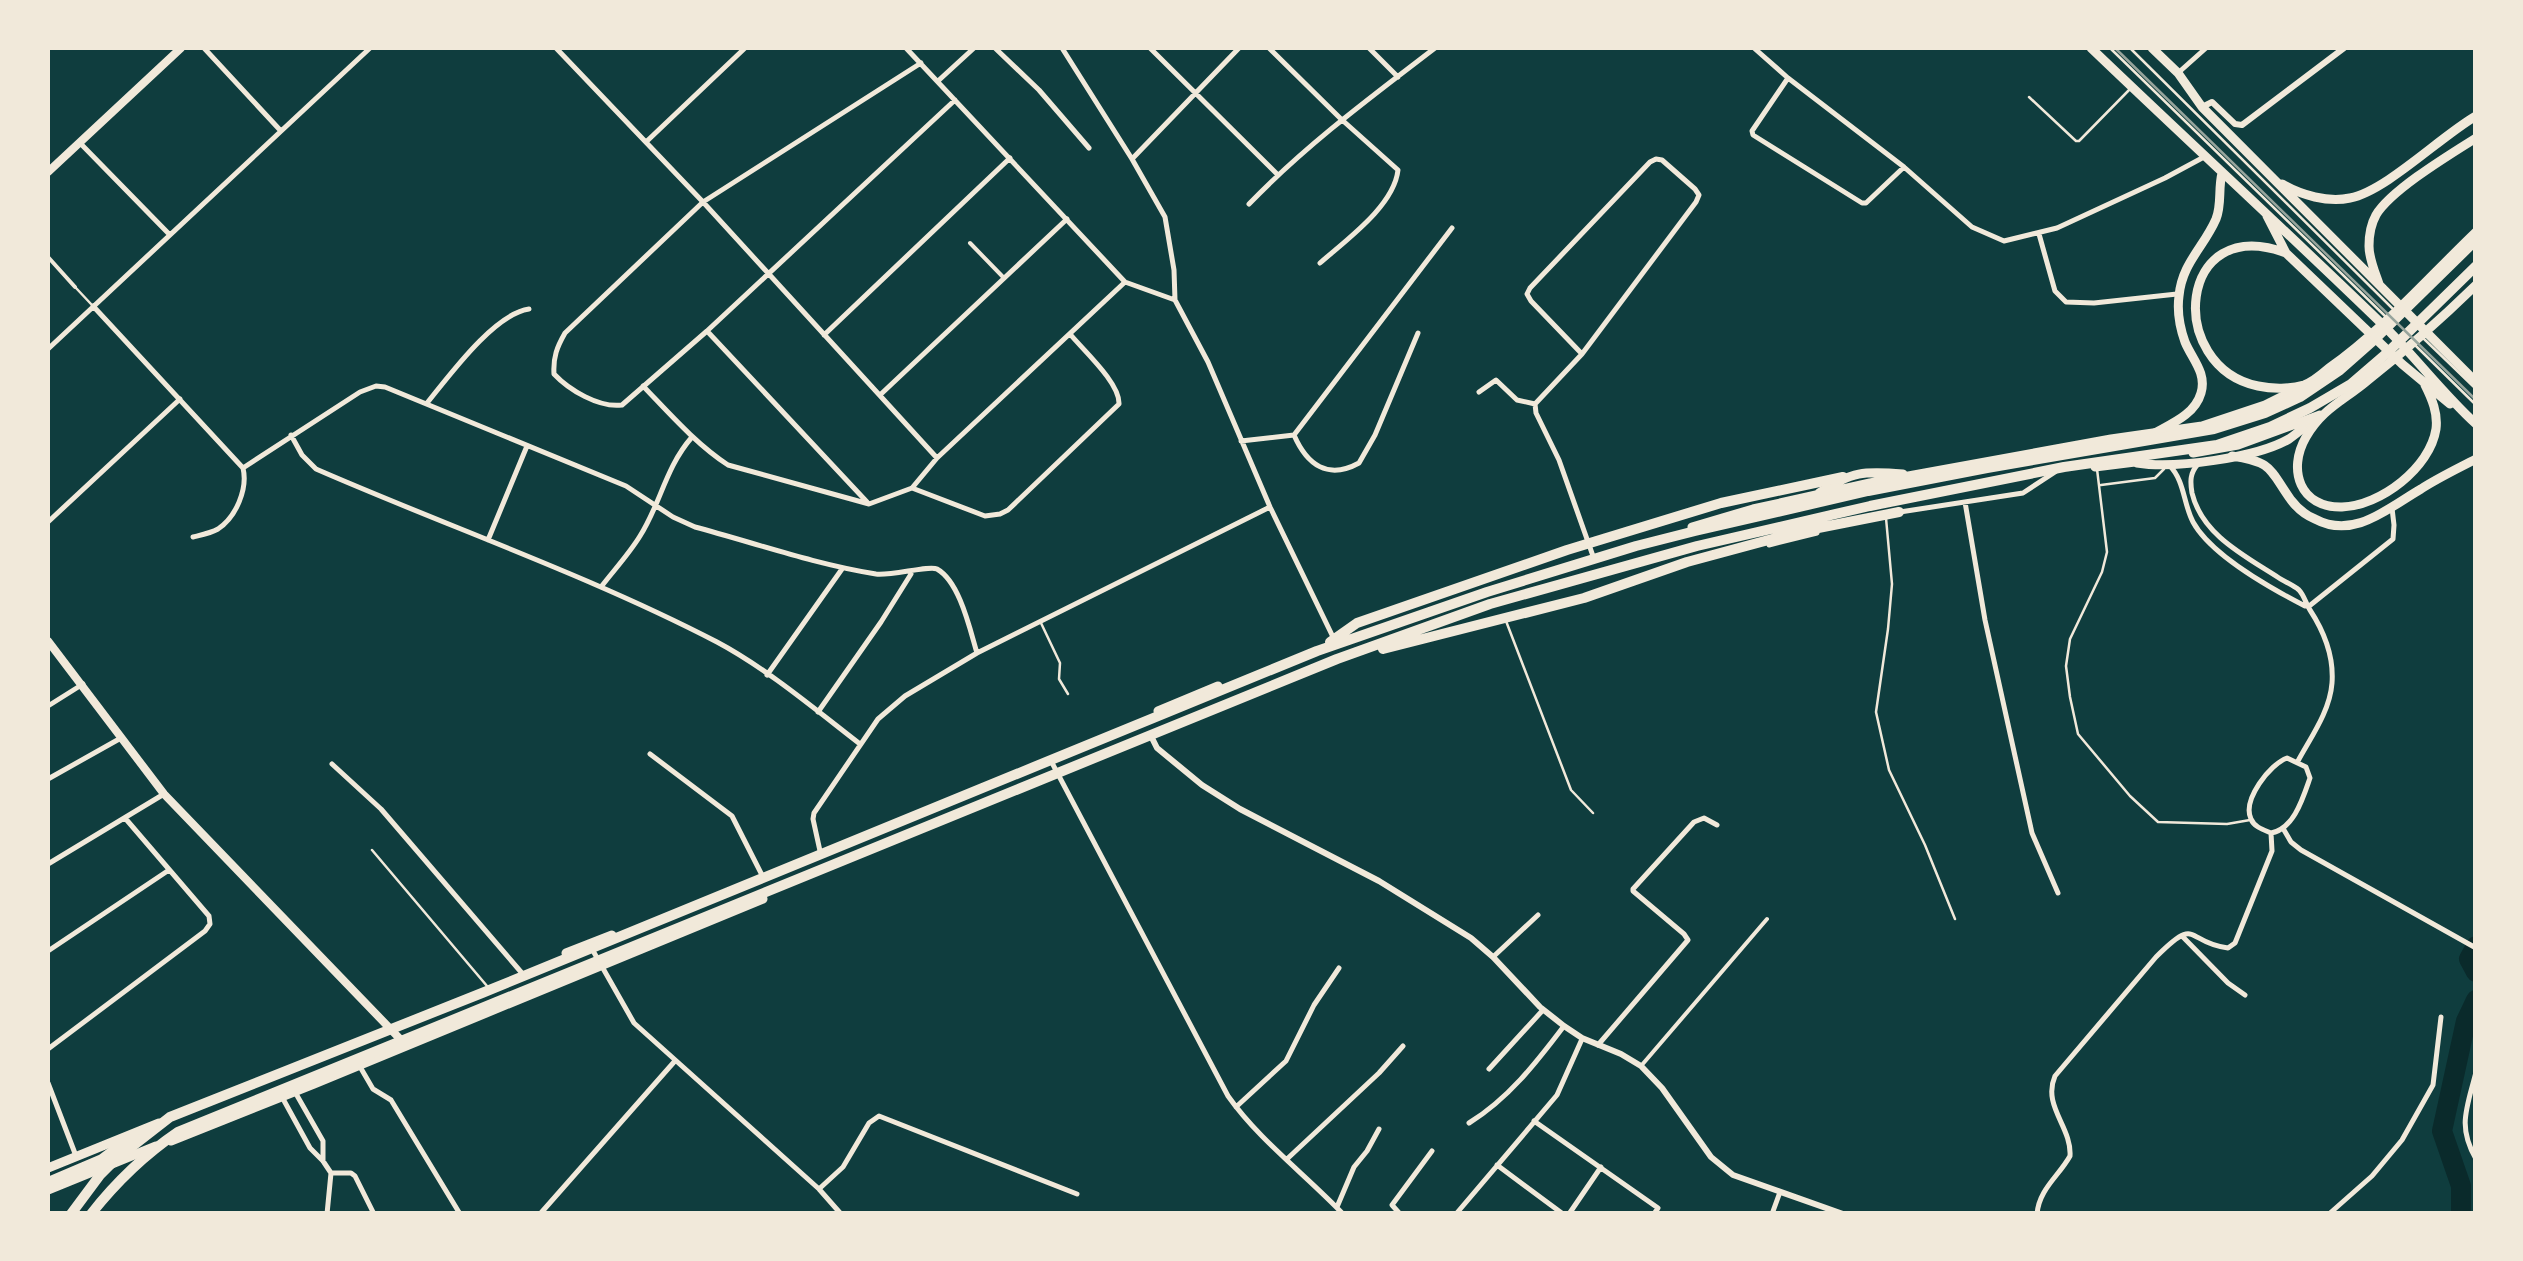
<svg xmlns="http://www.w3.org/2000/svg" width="2523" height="1261" viewBox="0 0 2523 1261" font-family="Mulish,sans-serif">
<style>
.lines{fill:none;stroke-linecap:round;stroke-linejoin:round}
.river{stroke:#0a2a2b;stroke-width:20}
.service{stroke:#f1e9da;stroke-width:2.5}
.pedestrian{stroke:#f1e9da;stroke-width:4}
.minor{stroke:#f1e9da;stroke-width:5}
.tertiary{stroke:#f1e9da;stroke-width:6}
.secondary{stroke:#f1e9da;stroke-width:8}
.primary{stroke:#f1e9da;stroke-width:9}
.trunk{stroke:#f1e9da;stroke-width:9}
.motorway{stroke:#f1e9da;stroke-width:10}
.tram{stroke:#97a49c;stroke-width:2.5}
</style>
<rect width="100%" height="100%" fill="#0f3d3e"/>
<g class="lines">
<path class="river" d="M2476 946 2469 959 2476 972
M2461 1214V1186L2442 1131 2466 1021 2476 1000"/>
<path class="service" d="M2110 48 2385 316
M2130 48 2392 308
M2029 97 2076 141H2079L2131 88
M76 288 91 304
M2423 338 2476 389
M2416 346 2476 405
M2097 469 2107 552 2102 572 2070 639 2066 666 2070 697 2078 734 2130 796 2158 822 2227 824 2250 820
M2101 485 2155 478 2164 469
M1886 518 1892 584 1888 629 1876 712 1889 770 1925 845 1955 919
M1506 621 1571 790 1593 813
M1041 623 1060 663 1059 679 1068 694
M372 850 487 986"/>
<path class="pedestrian" d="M970 243 1004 278
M48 257 75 287
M1641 1066 1767 919"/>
<path class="minor" d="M204 48 280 130
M556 48 703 202 937 458
M906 48 1125 282 1175 300
M995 48 1039 90 1089 148
M1062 48 1132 159 1165 217 1174 270 1175 300 1208 362 1270 507 1333 637
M1150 48 1277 174
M1269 48 1341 119 1398 170C1394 206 1346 240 1320 263
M1369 48 1398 77
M1754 48 1788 78 1904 167 1972 227 2004 241 2057 228 2165 178 2204 157
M921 63 703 202 565 333C557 347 553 357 554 374 569 390 599 408 622 405L707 331 955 100
M2178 73 2206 48
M1788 78 1752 131 1753 135 1862 203H1866L1904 167
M938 81 974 48
M646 142 745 48
M80 143 169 234
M1132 159 1239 48
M1249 204C1306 145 1371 97 1435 48
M2039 234 2055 291 2066 302 2094 303 2177 294
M93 306 243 468
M707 331 867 502
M824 335 1010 158
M48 349 370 48
M1582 354 1531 301 1527 294 1530 288 1650 162 1656 159 1662 160 1695 189 1699 195 1696 202 1582 354 1535 404 1536 413 1559 460 1593 556
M643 386C670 414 696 444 728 465L869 504 912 488 985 516 1000 514 1008 510 1119 404C1120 383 1084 351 1070 334
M1479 392 1496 380 1517 400 1535 404
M880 395 1067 219
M427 403C449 376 494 314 529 309
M291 435 302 455 316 469C449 527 588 575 717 642 766 668 816 710 860 744
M1294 435C1307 465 1328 480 1359 463L1375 435 1418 333
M1241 441 1294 435 1452 228
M2198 464C2190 473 2190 481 2192 493 2202 535 2245 556 2279 578 2285 582 2293 585 2299 590 2304 595 2306 604 2310 610 2325 633 2334 656 2332 683 2330 711 2311 737 2298 761
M2169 465C2185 481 2183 503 2193 522 2211 555 2272 589 2305 606
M243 468 360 392 376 386 385 387 626 486 673 517 695 527C755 543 814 564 876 574 891 576 930 565 937 569 960 582 970 630 977 653
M912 488 937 458 1125 282
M1965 502 1985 620 2032 833 2058 893
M1900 512 2023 493 2055 472
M48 522 180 399
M193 537C201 535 211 533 218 529 236 517 248 489 243 468
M488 540 527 446
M1769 545 1817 533
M601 587C614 570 629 554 640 536 661 503 665 468 692 437
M2308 607 2393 539 2394 525 2392 508
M767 675 842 569
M48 706 83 684
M818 712 881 622 911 574
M650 754 732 816 762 875
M2287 758 2306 767 2310 778C2303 798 2294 829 2271 833 2264 830 2254 827 2251 819 2242 800 2270 764 2287 758Z
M1050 759 1228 1096C1259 1140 1306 1175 1343 1214
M332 764 381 809 521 972
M48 779 121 738
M2284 830 2291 842 2301 850 2476 948
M820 851 813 819 814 813 878 719 905 696 977 653 1270 507
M48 864 164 794
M2182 936 2228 983 2245 995
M592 949 634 1023 819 1189 841 1214
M48 951 169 870
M1493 957 1538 915
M1598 1045 1688 940 1684 934 1633 891V889L1694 822 1704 818 1717 825
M48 1049 205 931 210 924 209 916 125 818
M359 1065 373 1089 391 1100 460 1214
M1489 1069 1543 1010
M2476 1072C2467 1108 2457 1126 2476 1159
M48 1083 76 1156
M295 1092 323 1141V1161
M282 1097 310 1148 323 1161 331 1173 327 1214
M1236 1107 1286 1061 1314 1005 1339 968
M1534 1121 1658 1208 1654 1214
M1469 1123C1508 1099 1536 1063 1564 1026
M1287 1159 1379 1073 1403 1046
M1497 1165 1563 1214
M331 1173H351L355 1176 374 1214
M819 1189 843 1167 869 1123 879 1116 1077 1194
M1337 1207 1354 1167 1367 1151 1379 1129
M540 1214 674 1062
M1400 1214 1392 1205 1432 1151
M1456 1214 1557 1095 1582 1039
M1569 1214 1601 1167
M1772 1214 1780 1192
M2037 1214C2039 1189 2059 1176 2070 1156 2072 1127 2042 1106 2055 1076L2156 957C2199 914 2185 943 2228 948L2235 943 2272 851 2271 833
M2329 1214 2372 1176 2402 1140 2433 1085 2441 1017"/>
<path class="tertiary" d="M2202 107 2212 102 2235 124 2242 125 2344 48
M1152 738 1157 748 1202 785 1240 809 1379 881 1471 938 1493 957 1540 1007 1564 1026 1582 1038 1621 1054 1641 1066 1662 1088 1711 1157 1733 1175 1843 1214"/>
<path class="secondary" d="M48 172 181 48
M48 641 164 794 402 1041"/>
<path class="primary" d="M2193 453 2238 445 2320 415
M2137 463C2174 469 2256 458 2289 439 2295 435 2302 429 2308 424
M2095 467 2135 462 2143 458
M1819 493C1852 471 1864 471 1903 474
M1692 527 1753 509 1870 483 2111 439 2202 426 2265 405 2303 386
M1158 711 1218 686
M566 953 612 935
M171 1141 314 1084 763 899
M48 1168 159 1123
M48 1190 156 1146"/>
<path class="trunk" d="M2091 48C2187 140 2285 230 2381 323 2414 355 2442 393 2476 424
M2152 48 2178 73 2202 107 2476 382
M2282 184C2301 195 2328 203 2350 198 2386 191 2441 136 2476 116
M2267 216 2286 253 2402 364 2450 404
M2286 253C2177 212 2165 366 2258 386 2272 389 2291 389 2304 385 2313 382 2322 374 2329 368 2383 330 2428 278 2476 232
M2379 284C2375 272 2369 259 2369 246 2369 236 2371 224 2376 215 2391 190 2449 155 2476 138
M2425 385C2432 399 2438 413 2436 429 2430 468 2380 506 2342 507 2300 508 2287 470 2306 437 2322 409 2343 401 2367 381 2405 351 2441 319 2476 285
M2155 433C2173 423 2195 414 2201 393 2207 373 2192 359 2185 342 2180 328 2177 311 2179 296 2182 263 2204 247 2216 219 2222 204 2218 189 2222 173
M2232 456C2273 462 2269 469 2291 500 2297 508 2305 515 2315 519 2354 540 2388 508 2421 489 2438 478 2457 469 2476 459"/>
<path class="motorway" d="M1330 642 1357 623 1567 550 1721 503 1843 477
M1383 649 1584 598 1687 562 1798 532 1899 512
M48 1182 102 1159 134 1135
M71 1214 100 1175 116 1159 170 1117 482 993 1317 651 1487 592 1636 546 1695 531 1868 491 1987 468 2214 429 2265 413 2300 397 2340 370 2374 340 2476 240
M91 1214C117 1181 144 1155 178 1132L1337 659 1490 604 1697 546 1870 506 2064 467 2217 445 2270 427 2310 408 2351 384 2387 353 2476 266"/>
<path class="tram" d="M2115 48 2476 400"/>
</g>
<rect width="2523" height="1261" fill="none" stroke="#f1e9da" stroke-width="100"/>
</svg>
